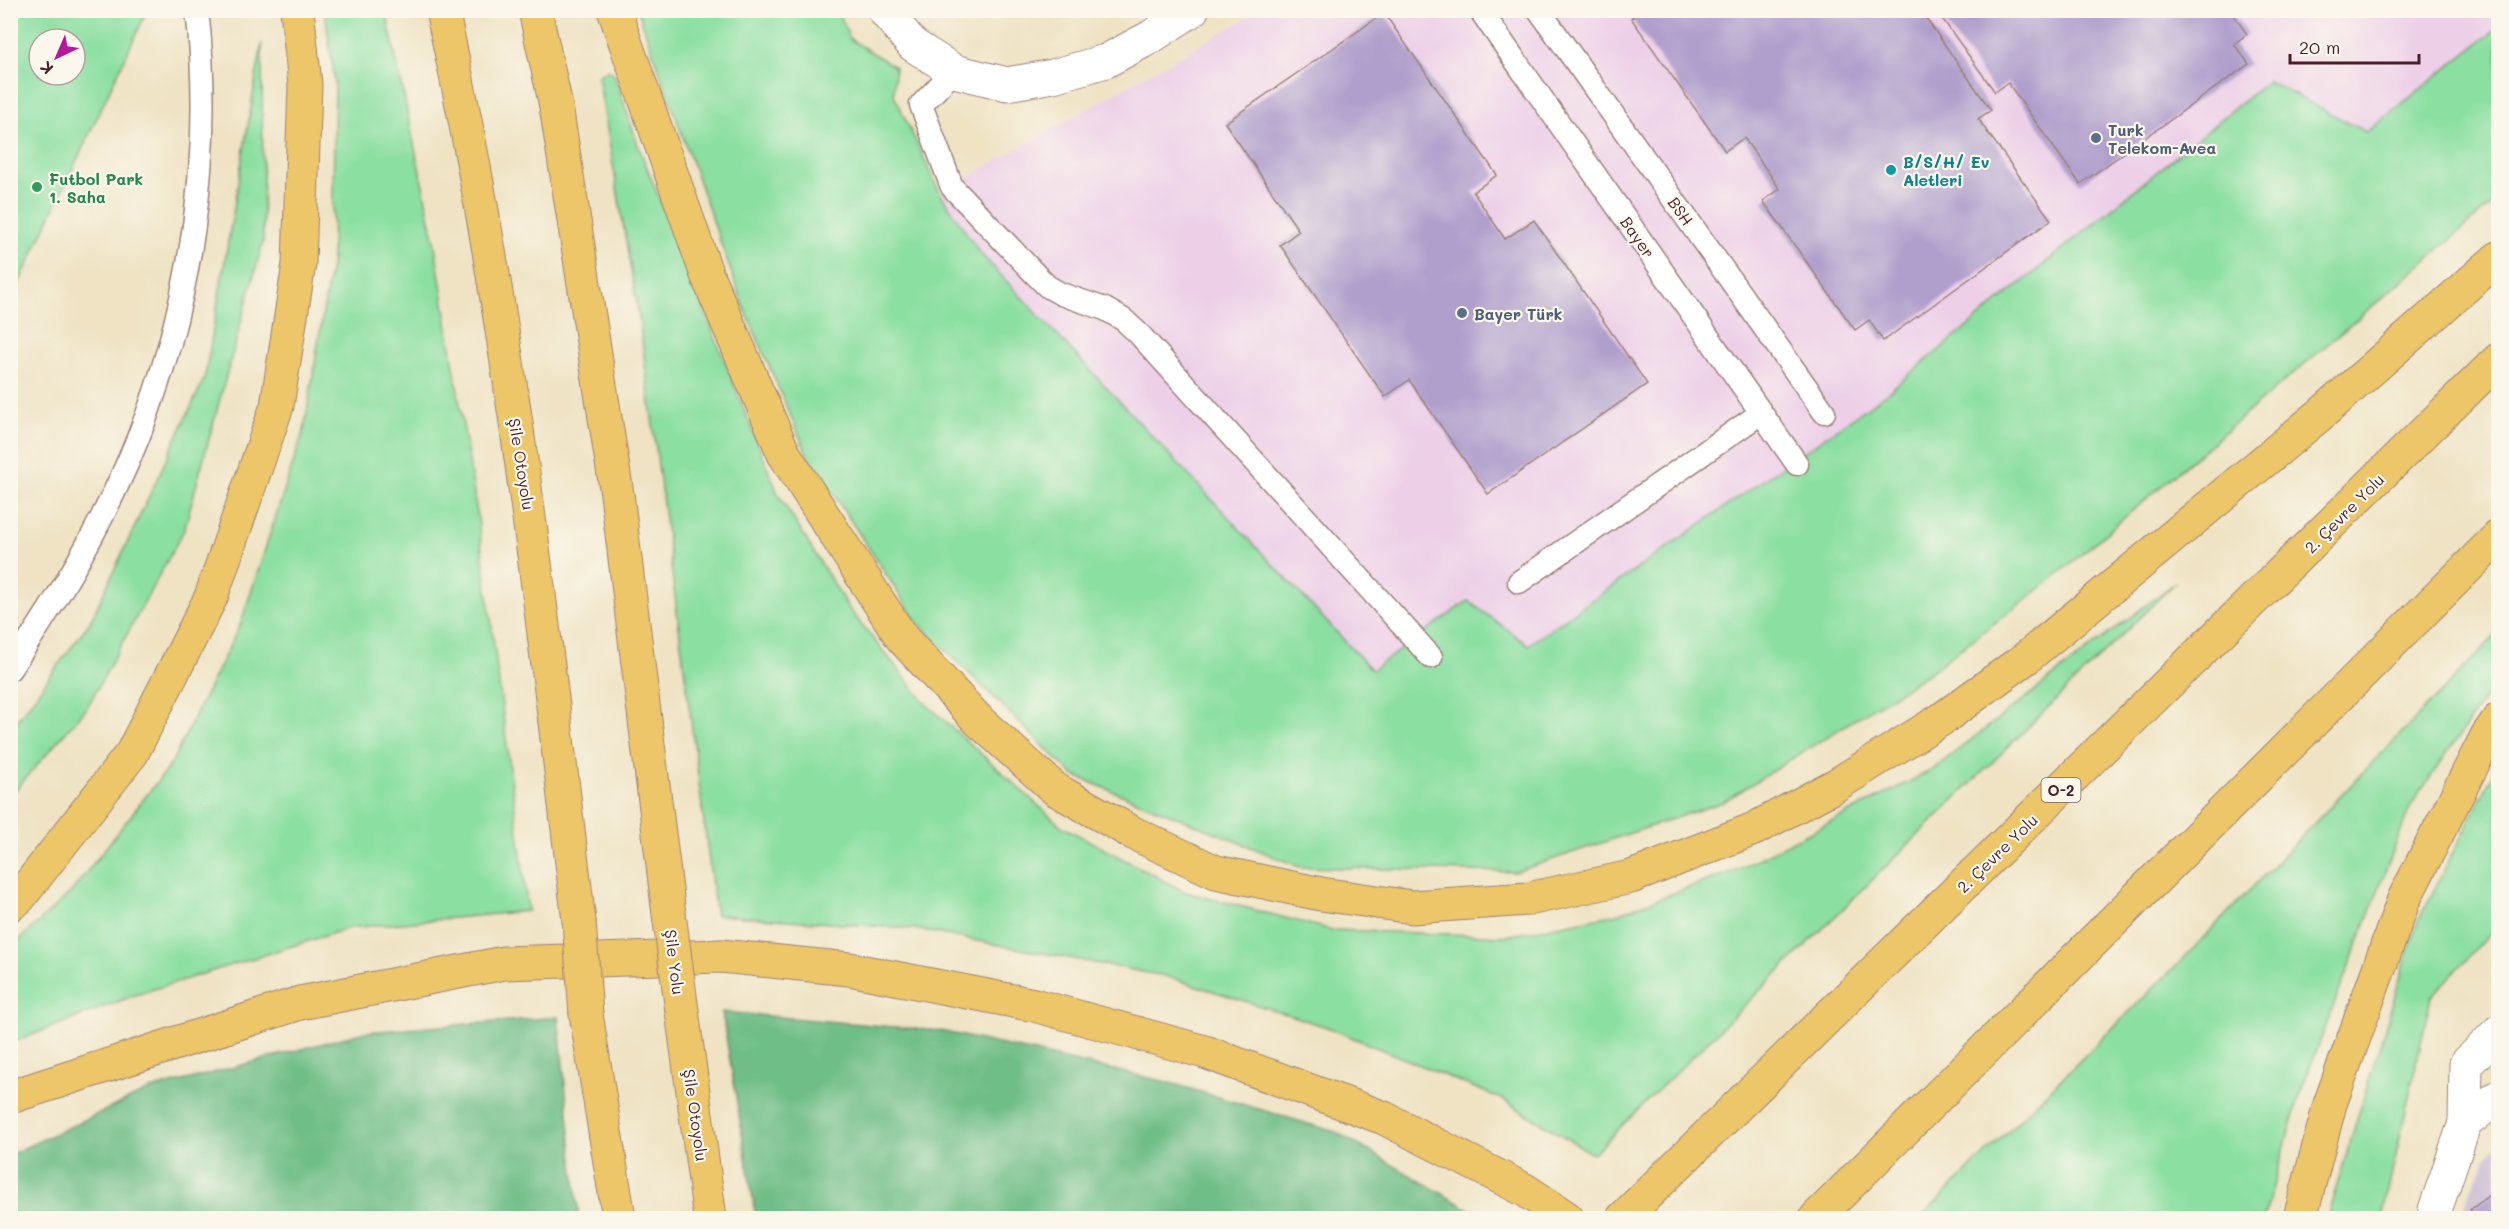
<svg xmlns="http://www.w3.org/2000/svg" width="2509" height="1229" viewBox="0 0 2509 1229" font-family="Mali,sans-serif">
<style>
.built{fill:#edd0e8}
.industrial{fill:#ccbed4}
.green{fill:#8bdfa1;stroke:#6a7f66;stroke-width:1.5;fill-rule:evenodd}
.forest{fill:#70be87;stroke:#5d6e59;stroke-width:1.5}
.building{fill:#b09fcc}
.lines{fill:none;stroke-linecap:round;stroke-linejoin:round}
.service-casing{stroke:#9c8178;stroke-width:25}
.minor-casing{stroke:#9c8178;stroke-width:35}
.tertiary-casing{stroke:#9c8178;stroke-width:35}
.trunk-casing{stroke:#9c8178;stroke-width:35}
.motorway-casing{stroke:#9c8178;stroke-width:35}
.service{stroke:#fff;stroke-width:22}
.minor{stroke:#fff;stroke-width:33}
.tertiary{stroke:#fff;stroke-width:33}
.trunk{stroke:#ecc669;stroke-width:33}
.motorway{stroke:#ecc669;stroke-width:33}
.trunk-bridge-casing{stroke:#9c8178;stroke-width:35;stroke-linecap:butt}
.trunk-bridge{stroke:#ecc669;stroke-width:33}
.service-dot{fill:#5c6f8a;stroke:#fbf7ec;stroke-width:2}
.culture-dot{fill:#0f9aa8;stroke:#fbf7ec;stroke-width:2}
.leisure-dot{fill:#2e9e5b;stroke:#fbf7ec;stroke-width:2}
.labels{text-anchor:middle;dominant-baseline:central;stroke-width:4.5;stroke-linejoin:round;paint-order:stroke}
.shield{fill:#fbf7ec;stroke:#7f6065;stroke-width:1.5}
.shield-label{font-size:15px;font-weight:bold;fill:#4a1f2b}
.service-label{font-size:16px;font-weight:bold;fill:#4e5e75;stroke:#fbf7ec;text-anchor:start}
.culture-label{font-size:16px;font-weight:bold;fill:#0d838f;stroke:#fbf7ec;text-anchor:start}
.leisure-label{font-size:16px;font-weight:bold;fill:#27864d;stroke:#fbf7ec;text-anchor:start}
.street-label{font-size:16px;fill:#4a1f2b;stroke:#fbf7ec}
</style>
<rect width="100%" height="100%" fill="#fbf7ec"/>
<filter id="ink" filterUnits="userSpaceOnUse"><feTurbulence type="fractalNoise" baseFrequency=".0167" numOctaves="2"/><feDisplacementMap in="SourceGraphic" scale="12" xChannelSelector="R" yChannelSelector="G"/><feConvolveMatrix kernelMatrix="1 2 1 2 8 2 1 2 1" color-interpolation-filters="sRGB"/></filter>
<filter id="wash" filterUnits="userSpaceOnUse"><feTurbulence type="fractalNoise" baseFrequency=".008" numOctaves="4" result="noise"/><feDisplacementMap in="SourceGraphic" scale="24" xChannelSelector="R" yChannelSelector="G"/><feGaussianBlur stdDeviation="1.35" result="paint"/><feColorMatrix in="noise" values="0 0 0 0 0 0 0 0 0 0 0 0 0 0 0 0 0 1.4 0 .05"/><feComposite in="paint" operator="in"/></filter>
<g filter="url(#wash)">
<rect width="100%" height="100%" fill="#efe3c4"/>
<path class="built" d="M1259 11H2498V28L2366 132 1878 400 1528 645 1468 601 1372 671 1015 293 979 252 940 193Z"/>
<path class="industrial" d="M2498 1145V1218H2471L2464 1205 2488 1154Z"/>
<path class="green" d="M11 10 147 11 11 300 10 11ZM39 39H75V75H39Z
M325 11H386L433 234 478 519 528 911 350 928 135 995 11 1043V948L72 891 171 764 241 623 304 430 332 258 335 84Z
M638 11H838L850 39 895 67 894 95 940 193 979 252 1372 670 1468 601 1528 645 1878 400 2268 81 2366 132 2498 28V199L2050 581 1929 673 1723 802 1515 872 1300 867 1073 775 918 623 807 454 743 305Z
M262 43 263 242 184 530 86 709 11 795V729L90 622 205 377Z
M607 70 614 74 639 148 778 494 849 609 927 705 1061 826 1185 892 1332 930 1507 936 1617 914 1739 869 1932 770 2176 582 1593 1154 1502 1099 1327 1027 1165 976 914 929 716 915 639 317 598 76Z
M2498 633V679L2410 807 2299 1096 2264 1218H1920L2188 954Z
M2498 765V926L2431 997 2382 1218H2327L2417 923Z"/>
<path class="forest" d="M722 1012 941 1031 1167 1082 1336 1132 1484 1218H756Z
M558 1017 579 1218H11V1154L149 1090 365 1032Z"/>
<g id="blocks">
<path class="building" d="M1642 10H1920L1991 110 1978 119 2051 220 1883 341 1869 320 1855 330 1763 201 1780 189 1744 138 1725 151 1631 18Z
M1936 10H2230L2247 34 2234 44 2249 64 2080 184 2008 83 1995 92Z
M1384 13 1497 175 1473 192 1505 239 1534 220 1647 384 1488 494 1409 380 1385 397 1280 245 1299 231 1225 123Z
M2498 1188V1218H2476L2470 1210Z"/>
</g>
</g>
<g filter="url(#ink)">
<use href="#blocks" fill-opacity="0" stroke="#9c8178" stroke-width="1.5"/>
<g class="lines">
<g class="service-casing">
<path id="service" d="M1480 10 1797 464
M1539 10 1824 412
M954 71 921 105 952 187 1036 275 1047 286 1061 294 1105 309 1124 320 1140 335 1431 657
M1519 582 1761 413
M10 669C60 597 105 520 138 438 191 305 214 153 197 10"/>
</g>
<g class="minor-casing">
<path id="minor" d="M2465 1123 2466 1064 2498 1032"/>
</g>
<g class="tertiary-casing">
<path id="tertiary" d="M884 10 913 45 954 71 1007 84 1053 76 1106 61 1151 37 1192 10
M2437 1218 2435 1210 2465 1123 2498 1097"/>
</g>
<g class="trunk-casing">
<path id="trunk" d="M442 10C509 310 542 616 579 921
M535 10 556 106 617 494 669 914
M682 1011 710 1218
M586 1014 619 1218"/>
</g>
<g class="motorway-casing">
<path id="motorway" d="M614 10 707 275 784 454 902 638 980 722 1055 789 1133 833 1216 872 1321 894 1412 907 1528 899 1631 877 1754 829 1836 785 1942 719 2026 658 2321 414 2498 258
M10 905 19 898 132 753 211 597 277 406 299 264 305 84 297 10
M10 1097 300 1003 504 963 721 956 849 969 1034 1005 1205 1052 1384 1118 1525 1190 1567 1218
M1623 1218 2498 360
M1816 1218 2498 537
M2300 1218 2330 1104 2404 899 2487 736 2498 720"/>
</g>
<use href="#service" class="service"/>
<use href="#minor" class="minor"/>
<use href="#tertiary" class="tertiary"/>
<use href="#trunk" class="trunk"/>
<use href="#motorway" class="motorway"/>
<g class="trunk-bridge-casing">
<path id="trunk-bridge" d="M669 914 682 1011
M579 921 586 1014"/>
</g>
<use href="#trunk-bridge" class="trunk-bridge"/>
</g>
</g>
<g class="service-dot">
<circle cx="2096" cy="138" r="6"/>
<circle cx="1462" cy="313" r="6"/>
</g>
<circle class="culture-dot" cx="1891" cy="170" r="6"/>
<circle class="leisure-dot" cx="37" cy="187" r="6"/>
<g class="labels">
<rect class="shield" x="2041.5" y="778" width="39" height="24" rx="4.5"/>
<g class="shield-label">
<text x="2061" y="790">O-2</text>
</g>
<g class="service-label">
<text x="2108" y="129">Turk<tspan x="2108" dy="18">Telekom-Avea</tspan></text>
<text x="1474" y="313">Bayer Türk</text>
</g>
<g class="culture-label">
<text x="1903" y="161">B/S/H/ Ev<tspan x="1903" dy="18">Aletleri</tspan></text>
</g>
<g class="leisure-label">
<text x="49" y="178">Futbol Park<tspan x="49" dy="18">1. Saha</tspan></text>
</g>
<g class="street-label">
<text transform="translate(1681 211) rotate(55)">BSH</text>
<text transform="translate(1638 237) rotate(55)">Bayer</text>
<text transform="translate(522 464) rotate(81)">Şile Otoyolu</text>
<text transform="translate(2344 513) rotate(-45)">2. Çevre Yolu</text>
<text transform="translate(1997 853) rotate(-44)">2. Çevre Yolu</text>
<text transform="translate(675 962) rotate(83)">Şile Yolu</text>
<text transform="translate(696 1115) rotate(82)">Şile Otoyolu</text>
</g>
</g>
<rect width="2509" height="1229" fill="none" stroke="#fbf7ec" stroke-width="36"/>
<g transform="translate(57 57) rotate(224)"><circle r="28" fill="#fbf7ec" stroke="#b4a19f" stroke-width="1.5"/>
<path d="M0-4.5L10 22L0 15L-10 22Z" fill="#b5179e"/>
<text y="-9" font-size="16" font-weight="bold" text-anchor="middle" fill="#4a1f2b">K</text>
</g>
<path d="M2290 54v9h129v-9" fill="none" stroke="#4a1f2b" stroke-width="3"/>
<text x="2299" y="54" font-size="18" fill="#4a1f2b" stroke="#fbf7ec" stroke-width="4.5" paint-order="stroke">20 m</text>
</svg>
